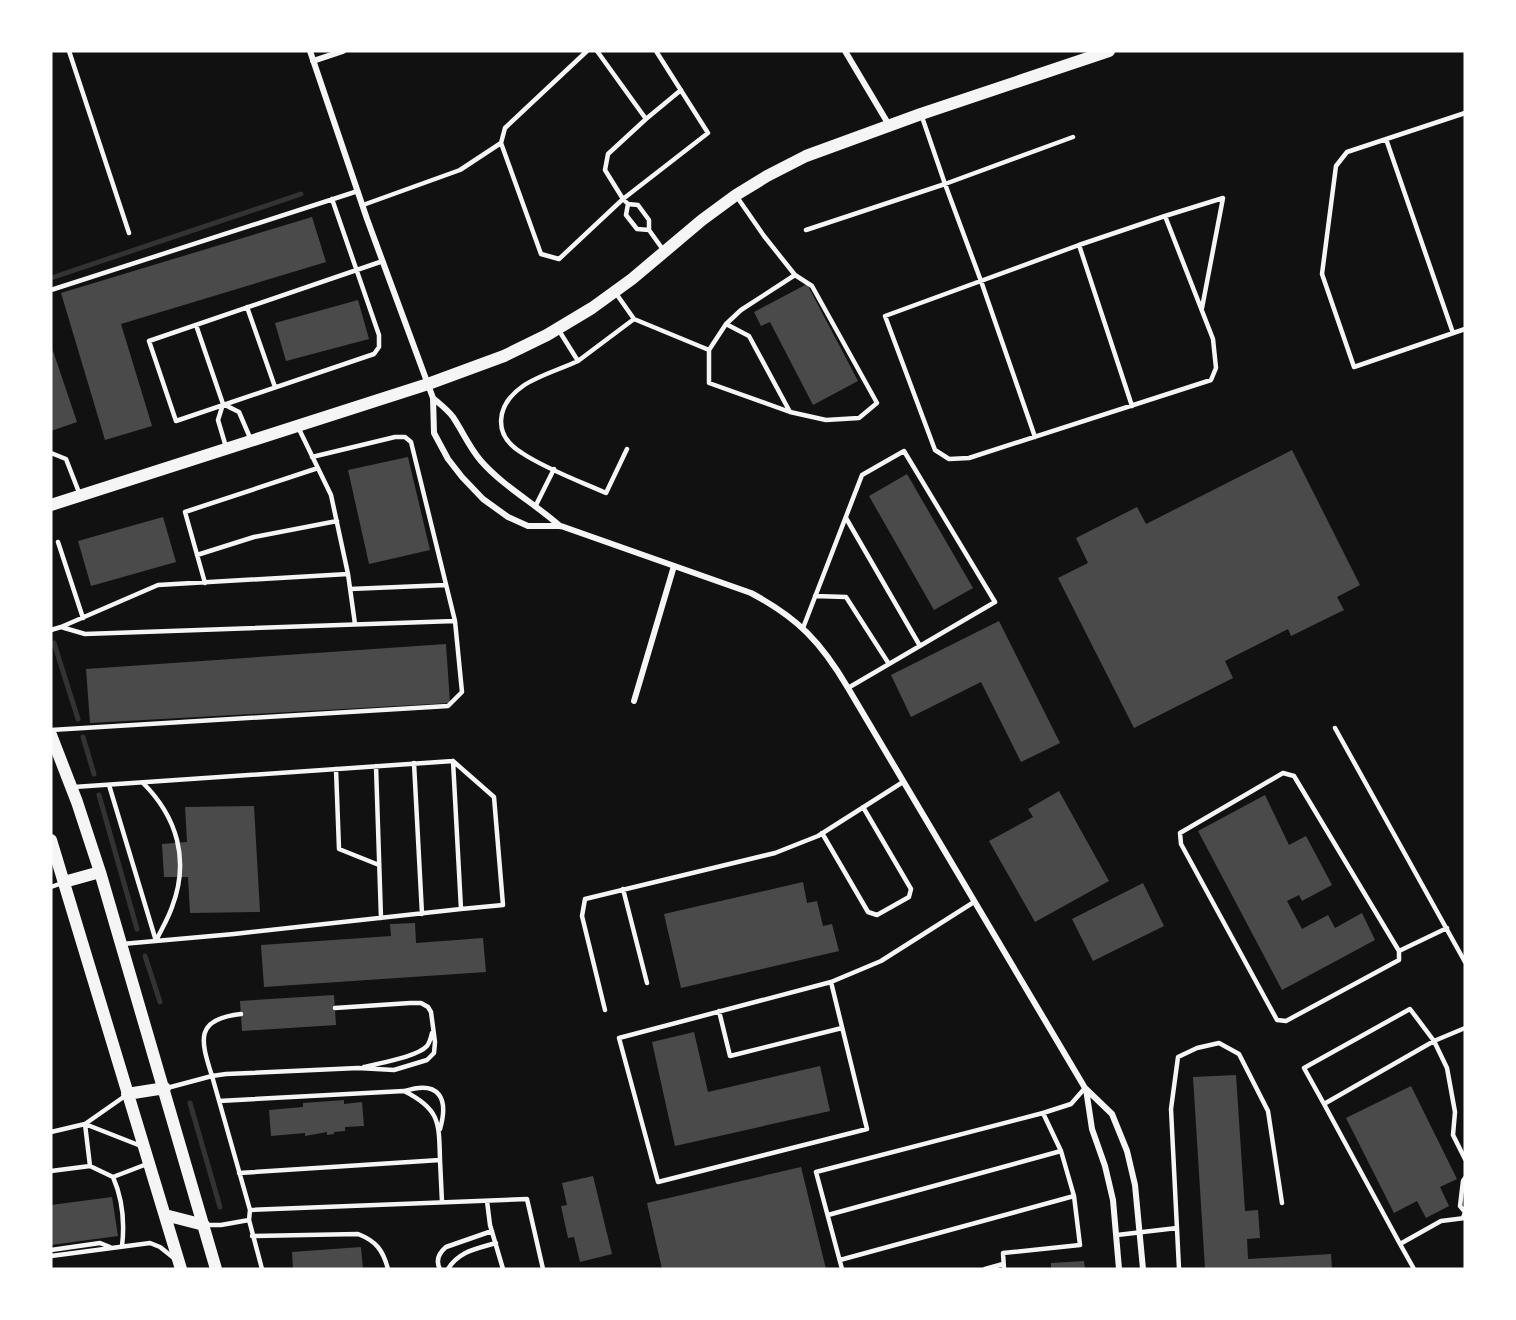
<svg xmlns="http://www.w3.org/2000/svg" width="1516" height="1320" viewBox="0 0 1516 1320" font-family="'Source Sans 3',sans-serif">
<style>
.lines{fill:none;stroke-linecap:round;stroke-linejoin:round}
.stream{stroke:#333;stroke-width:5}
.building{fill:#4a4a4a}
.service{stroke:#f5f5f5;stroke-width:4.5}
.minor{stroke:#f5f5f5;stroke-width:6}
.secondary{stroke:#f5f5f5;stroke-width:12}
</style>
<rect width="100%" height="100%" fill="#111"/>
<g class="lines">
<path class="stream" d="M51 278 301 194
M54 643 78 719
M83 737 94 774
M99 795 137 929
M145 956 160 1002
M190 1103 220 1207"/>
</g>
<path class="building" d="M312 217 326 262 121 324 152 426 105 440 61 293Z
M807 284 858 381 813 405 770 322 761 326 754 312Z
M358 300 369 339 286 361 275 323Z
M51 345 77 422 51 431Z
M1292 450 1360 585 1337 597 1344 610 1291 636 1288 629 1225 661 1233 678 1134 728 1058 578 1088 563 1076 538 1137 507 1146 524Z
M408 457 430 550 369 564 348 470Z
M907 474 973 588 934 610 869 496Z
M163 517 176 562 91 586 78 541Z
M999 621 1060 743 1021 762 981 682 911 717 891 675Z
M446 644 450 703 90 723 86 669Z
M1059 791 1109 881 1035 922 989 841 1033 817 1028 809Z
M1265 795 1289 845 1306 836 1332 885 1302 901 1299 895 1287 901 1302 929 1328 915 1335 928 1362 913 1375 940 1282 990 1198 831Z
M254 806 260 912 190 913 188 877H164L162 844 187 842 185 807Z
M803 882 807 903 817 901 823 926 832 924 839 951 681 988 664 914Z
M1143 883 1164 926 1093 961 1072 919Z
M415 923 416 943 483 938 486 972 264 987 261 945 391 936 390 924Z
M334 995 336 1025 242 1031 240 1001Z
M694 1032 708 1092 820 1066 830 1111 675 1146 652 1042Z
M1236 1075 1245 1211 1258 1210 1260 1238 1247 1239 1248 1259 1331 1254 1332 1269H1205L1193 1077Z
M1411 1086 1457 1179 1440 1187 1449 1206 1426 1218 1417 1201 1394 1213 1346 1118Z
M344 1100V1104L362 1102 364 1126 345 1127V1131L334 1132V1134L327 1135V1132L305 1136V1133L271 1136 269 1110 303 1107V1103Z
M801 1167 826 1269H662L647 1203Z
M593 1176 612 1254 580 1262 574 1237 568 1238 561 1206 567 1205 562 1183Z
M112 1197 118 1236 51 1245V1205Z
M361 1247 363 1269H293L292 1252Z
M1084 1261 1085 1269H1051V1263Z"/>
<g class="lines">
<path class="service" d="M69 51 129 233
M597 51 646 119 608 154 605 170 623 199 708 133 656 51
M1465 113 1347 152 1336 166 1322 274 1354 367 1465 329
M921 114 945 184 1073 137
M646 119 681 90
M1386 139 1453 333
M501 143 505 128 587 51
M332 199 379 335V347L374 354 176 421 149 341C227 314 305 287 383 261
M628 204 626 215 637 229 649 230
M363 205 460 170 501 143 541 254 559 259 623 199 628 204 638 205 649 220V230L664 251
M1165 216 1213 339 1216 368 1211 380 969 458 949 459 935 450 885 316 1079 245Z
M1165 216 1223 198 1202 308
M806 230 945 184 981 281 1035 437
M1079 245 1132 406
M51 290 358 191
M615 292 634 319
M247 307 275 387
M196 325 223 404 218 420 226 447
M558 329 578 361 634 319 709 350 726 324 741 310 795 275 764 236 737 197
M709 350V383L790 412 749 336 726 324
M578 361C561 369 537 376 523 386 496 405 492 435 522 453 546 469 579 481 606 493L627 449
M223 404 239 412 251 440
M790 412 826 420 859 418 877 403 812 286 795 275
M298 427 331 495 348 574 355 624
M51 453 66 459 80 495
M536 505 554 469
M846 518 920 646
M58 542 83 618
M197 555 254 537 337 521
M205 583 185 512 318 468
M350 589 446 585
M815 596 846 597 889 664
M61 627 158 585 348 574
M803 628 862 475 904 451 995 602 848 688
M51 630 61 627 85 634 455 621
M1335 728 1465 962
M51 730 448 706 462 692 455 621 411 442 405 437H395L312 457
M453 761 494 797 503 905 461 909
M414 763 422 914
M376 766 381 918
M336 769 339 849 379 865
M143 783C177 817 190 860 172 907 168 919 161 930 156 941
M109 785 156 941
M74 787 453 761 461 909 234 934 122 944
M822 833 868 912 877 915 909 897 911 889 863 807
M51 887 62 883
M623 889 647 983
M1399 951 1294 776 1283 773 1180 833 1181 844 1277 1020 1286 1021 1399 960V951L1447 928
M831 982 619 1038 658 1182 867 1129 831 982 881 961 974 902
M605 1010 582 916 585 899 775 853 818 836 903 782
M719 1011 730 1056 842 1028
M241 1014C195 1019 200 1039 212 1076L226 1074 358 1068 394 1070 427 1060 434 1053 435 1042 431 1012 428 1007 421 1003H410L335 1008
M1465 1028 1434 1041 1324 1104 1400 1244 1441 1221 1465 1218
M364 1067C379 1063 417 1057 427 1046 430 1042 431 1037 432 1033
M167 1088 212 1076 250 1210 527 1199 543 1269
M405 1091C439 1080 449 1098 440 1129
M219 1101 404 1091C440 1109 439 1122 440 1160
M1324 1104 1304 1068 1410 1009 1434 1041 1447 1068 1455 1112 1453 1135 1465 1159
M1043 1113 1071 1104 1085 1088
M85 1124 141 1146
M85 1124 90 1166
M51 1132 85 1124 125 1096
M51 1171 90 1166 113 1177C123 1200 125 1221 122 1246
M239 1173 440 1160 442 1202
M113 1177 147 1164
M487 1201 490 1225 503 1269
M250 1210 249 1220 262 1269
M828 1215 1061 1151
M1463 1218 1465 1212 1460 1206 1463 1181 1465 1178
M206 1225H221L249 1220
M1117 1235 1177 1228
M252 1236 358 1234C376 1241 383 1250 388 1269
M1400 1244 1414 1269
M51 1250 100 1243 110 1247
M51 1256 150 1243 160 1247 175 1259
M840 1260 1074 1196
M440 1269C435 1260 439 1253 446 1247L492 1231
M448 1269C459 1251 476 1249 496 1243
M842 1269 816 1172 1043 1113 1061 1151 1074 1196 1080 1245 1003 1253 1004 1269
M985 1269 1003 1264
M1179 1269 1171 1109 1178 1057 1197 1048 1219 1043 1239 1054 1268 1111 1282 1203"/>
<path class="minor" d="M310 51 367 219 433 398 434 433 448 459 462 477 483 499 508 517 528 526H561L751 593C798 618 821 642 848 688L1085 1088 1112 1114 1127 1151 1135 1185 1143 1269
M845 51 889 125
M313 61 343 51
M433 398C440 404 448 410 453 417 463 432 469 447 481 461 504 487 534 503 560 526
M634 701 674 566
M1086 1089 1092 1129 1105 1166 1113 1200 1119 1269"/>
<path class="secondary" d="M51 505 428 384 504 356 547 335 592 308 632 279 702 220 736 195 767 176 806 156 921 114 1109 51
M51 735 77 802 100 872 216 1269
M51 840 181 1269
M64 882 100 872
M127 1094 165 1088
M165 1215 204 1225"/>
</g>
<rect width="1516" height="1320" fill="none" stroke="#ffffff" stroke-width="105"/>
</svg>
